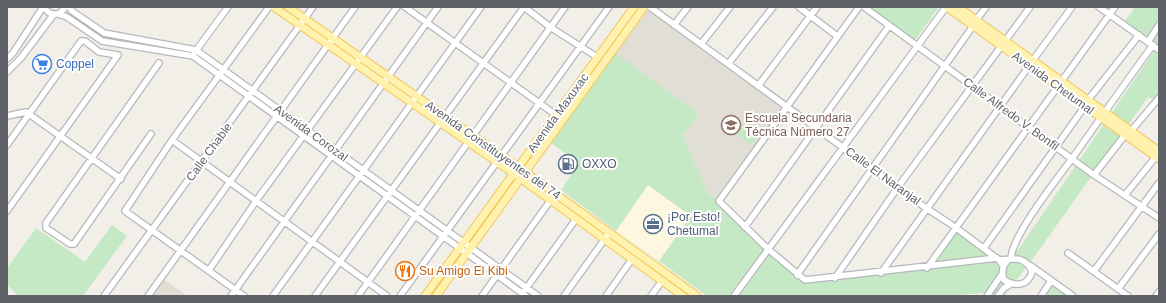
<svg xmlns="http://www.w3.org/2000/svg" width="1166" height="303" viewBox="0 0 1166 303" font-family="Helvetica,sans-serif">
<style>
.commercial{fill:#fef7e0}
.education{fill:#e1ded6}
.green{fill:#c5e8c5}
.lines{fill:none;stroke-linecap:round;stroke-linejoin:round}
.minor-casing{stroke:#b5b8bc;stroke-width:8}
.major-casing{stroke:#f2c960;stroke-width:9}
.minor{stroke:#fff;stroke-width:5.5}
.major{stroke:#fff2af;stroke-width:7}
.labels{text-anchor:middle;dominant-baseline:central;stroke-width:4;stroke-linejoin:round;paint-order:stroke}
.shop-label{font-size:12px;fill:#366cbe;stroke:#fff;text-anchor:start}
.street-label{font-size:12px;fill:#5f6368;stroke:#fff}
.education-label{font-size:12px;fill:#785e54;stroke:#fff;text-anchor:start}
.service-label{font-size:12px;fill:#4e5e75;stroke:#fff;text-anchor:start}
.food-label{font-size:12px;fill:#c56008;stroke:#fff;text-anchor:start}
</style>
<rect width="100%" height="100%" fill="#f1efe8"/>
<path class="commercial" d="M648 185 691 216 659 261 616 231Z"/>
<path class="education" d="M648 10 783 107 716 201 708 193 683 136 699 114 616 53Z
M162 278 188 296H150Z"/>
<path class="green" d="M869 7H939L915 40Z
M1135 7H1159V95L1155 100 1148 97 1032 260 1004 296H993L983 293 945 296H707L659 261 691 216 648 185 616 231 561 190 579 163 551 143 616 53 699 114 683 136 708 193 764 244 809 278 928 266 956 232 995 260 1016 253 1158 45 1125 21Z
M742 123 758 135 751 145 735 133Z
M112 225 127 236 83 296H19L7 285V268L36 228 85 262Z
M1051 286H1054L1068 296H1044Z"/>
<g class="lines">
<g class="minor-casing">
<path id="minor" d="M44 7C49 16 60 17 65 7
M69 7 72 11 104 33 196 50 538 296
M405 7 556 115
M524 7 550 27 597 57
M650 7 926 208 955 227 999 260 1003 266
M799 7 837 36
M859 7 719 201 768 249 805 280 997 258
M864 7 1094 175 1159 218
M1099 7 1159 50
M58 14 67 17 102 41 193 56 526 296
M976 20 986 7
M674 25 688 7
M1148 42 1159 25
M701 44 730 7
M195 52 228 7
M7 59 13 53 43 7
M1033 60 1072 7
M728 64 773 7
M7 72 21 58 54 14
M758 86 817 7
M1088 100 1139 35
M7 116 26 112 121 179
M1131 131 1159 98
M151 134 74 244H70L46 228V223L159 63
M172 140 387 296
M7 145 81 41H85L99 52 118 55 7 211
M1094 175 1125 135
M1125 195 1158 154
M745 227 889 26
M984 248 1085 106
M1068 253 1128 296
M1011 259C1011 237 1057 179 1071 160 1098 122 1125 83 1153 45
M999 260C1013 259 1026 255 1032 272 1028 286 1016 287 1004 280 1001 272 1002 266 1008 260
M1031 266 1073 296
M927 268 1115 7
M209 270 256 201 397 7
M1094 271 1159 183
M881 273 1029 66
M797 275 973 26
M835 278 898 187 1030 7
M1118 289 1159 234
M525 290 576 219
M104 296 313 7
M148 296 355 7
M231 296 438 7
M244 296 125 211 172 140 269 7
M273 296 481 7
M315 296 524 7
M358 296 565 7
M400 296 609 7
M482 296 555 194
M564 296 609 233
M606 296 632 259
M651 296 662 281
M734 296 946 7
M987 296 1002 274
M998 296 1004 288 1011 284
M1041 296 1051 281
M1156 296 1159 292"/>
</g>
<g class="major-casing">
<path id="major" d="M274 7 520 178 683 296
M288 7 524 171 697 296
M947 7 1159 159
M958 7 1159 151
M425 296 634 7
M436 296 644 7"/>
</g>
<use href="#minor" class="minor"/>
<use href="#major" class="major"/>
</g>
<defs>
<g id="supermarket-ring" transform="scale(1)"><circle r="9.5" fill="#fff" stroke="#3f7fe0" stroke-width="1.5"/><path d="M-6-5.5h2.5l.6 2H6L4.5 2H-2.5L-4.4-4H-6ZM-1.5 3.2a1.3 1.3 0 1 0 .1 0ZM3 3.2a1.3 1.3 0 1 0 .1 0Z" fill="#3f7fe0"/></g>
<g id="school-ring" transform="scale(1)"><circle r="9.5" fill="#fff" stroke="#8d6e63" stroke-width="1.5"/><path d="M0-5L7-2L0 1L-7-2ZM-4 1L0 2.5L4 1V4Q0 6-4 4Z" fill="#8d6e63"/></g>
<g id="fuel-ring" transform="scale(1)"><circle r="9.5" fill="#fff" stroke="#5c6f8a" stroke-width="1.5"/><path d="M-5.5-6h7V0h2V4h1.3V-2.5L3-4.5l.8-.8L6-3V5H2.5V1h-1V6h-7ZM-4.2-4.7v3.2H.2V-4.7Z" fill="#5c6f8a"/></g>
<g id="office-ring" transform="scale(1)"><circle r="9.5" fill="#fff" stroke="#5c6f8a" stroke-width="1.5"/><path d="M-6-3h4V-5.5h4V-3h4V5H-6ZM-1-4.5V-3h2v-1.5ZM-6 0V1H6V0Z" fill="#5c6f8a"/></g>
<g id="restaurant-ring" transform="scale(1)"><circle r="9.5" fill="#fff" stroke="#e8710a" stroke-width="1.5"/><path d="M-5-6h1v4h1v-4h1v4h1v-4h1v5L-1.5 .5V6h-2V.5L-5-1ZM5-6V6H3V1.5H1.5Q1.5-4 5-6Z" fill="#e8710a"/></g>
</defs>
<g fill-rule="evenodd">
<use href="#supermarket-ring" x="42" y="64"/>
<use href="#school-ring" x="731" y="125"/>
<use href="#fuel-ring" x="568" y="164"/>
<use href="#office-ring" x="653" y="224"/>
<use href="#restaurant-ring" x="405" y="271"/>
</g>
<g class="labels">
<g class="shop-label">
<text x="56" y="64">Coppel</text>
</g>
<g class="street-label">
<text transform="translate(1053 83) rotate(36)">Avenida Chetumal</text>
<text transform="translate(558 113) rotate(-54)">Avenida Maxuxac</text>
<text transform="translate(1011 114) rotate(36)">Calle Alfredo V. Bonfil</text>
<text transform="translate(311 133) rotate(36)">Avenida Corozal</text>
<text transform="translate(493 150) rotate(35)">Avenida Constituyentes del 74</text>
<text transform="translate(209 152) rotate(-54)">Calle Chable</text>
<text transform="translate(883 176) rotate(36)">Calle El Naranjal</text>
</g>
<g class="education-label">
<text x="745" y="118">Escuela Secundaria<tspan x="745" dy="14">Técnica Número 27</tspan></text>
</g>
<g class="service-label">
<text x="582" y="164">OXXO</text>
<text x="667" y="217">¡Por Esto!<tspan x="667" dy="14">Chetumal</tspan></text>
</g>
<g class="food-label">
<text x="419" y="271">Su Amigo El Kibi</text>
</g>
</g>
<rect width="1166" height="303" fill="none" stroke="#5f6368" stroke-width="16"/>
</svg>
